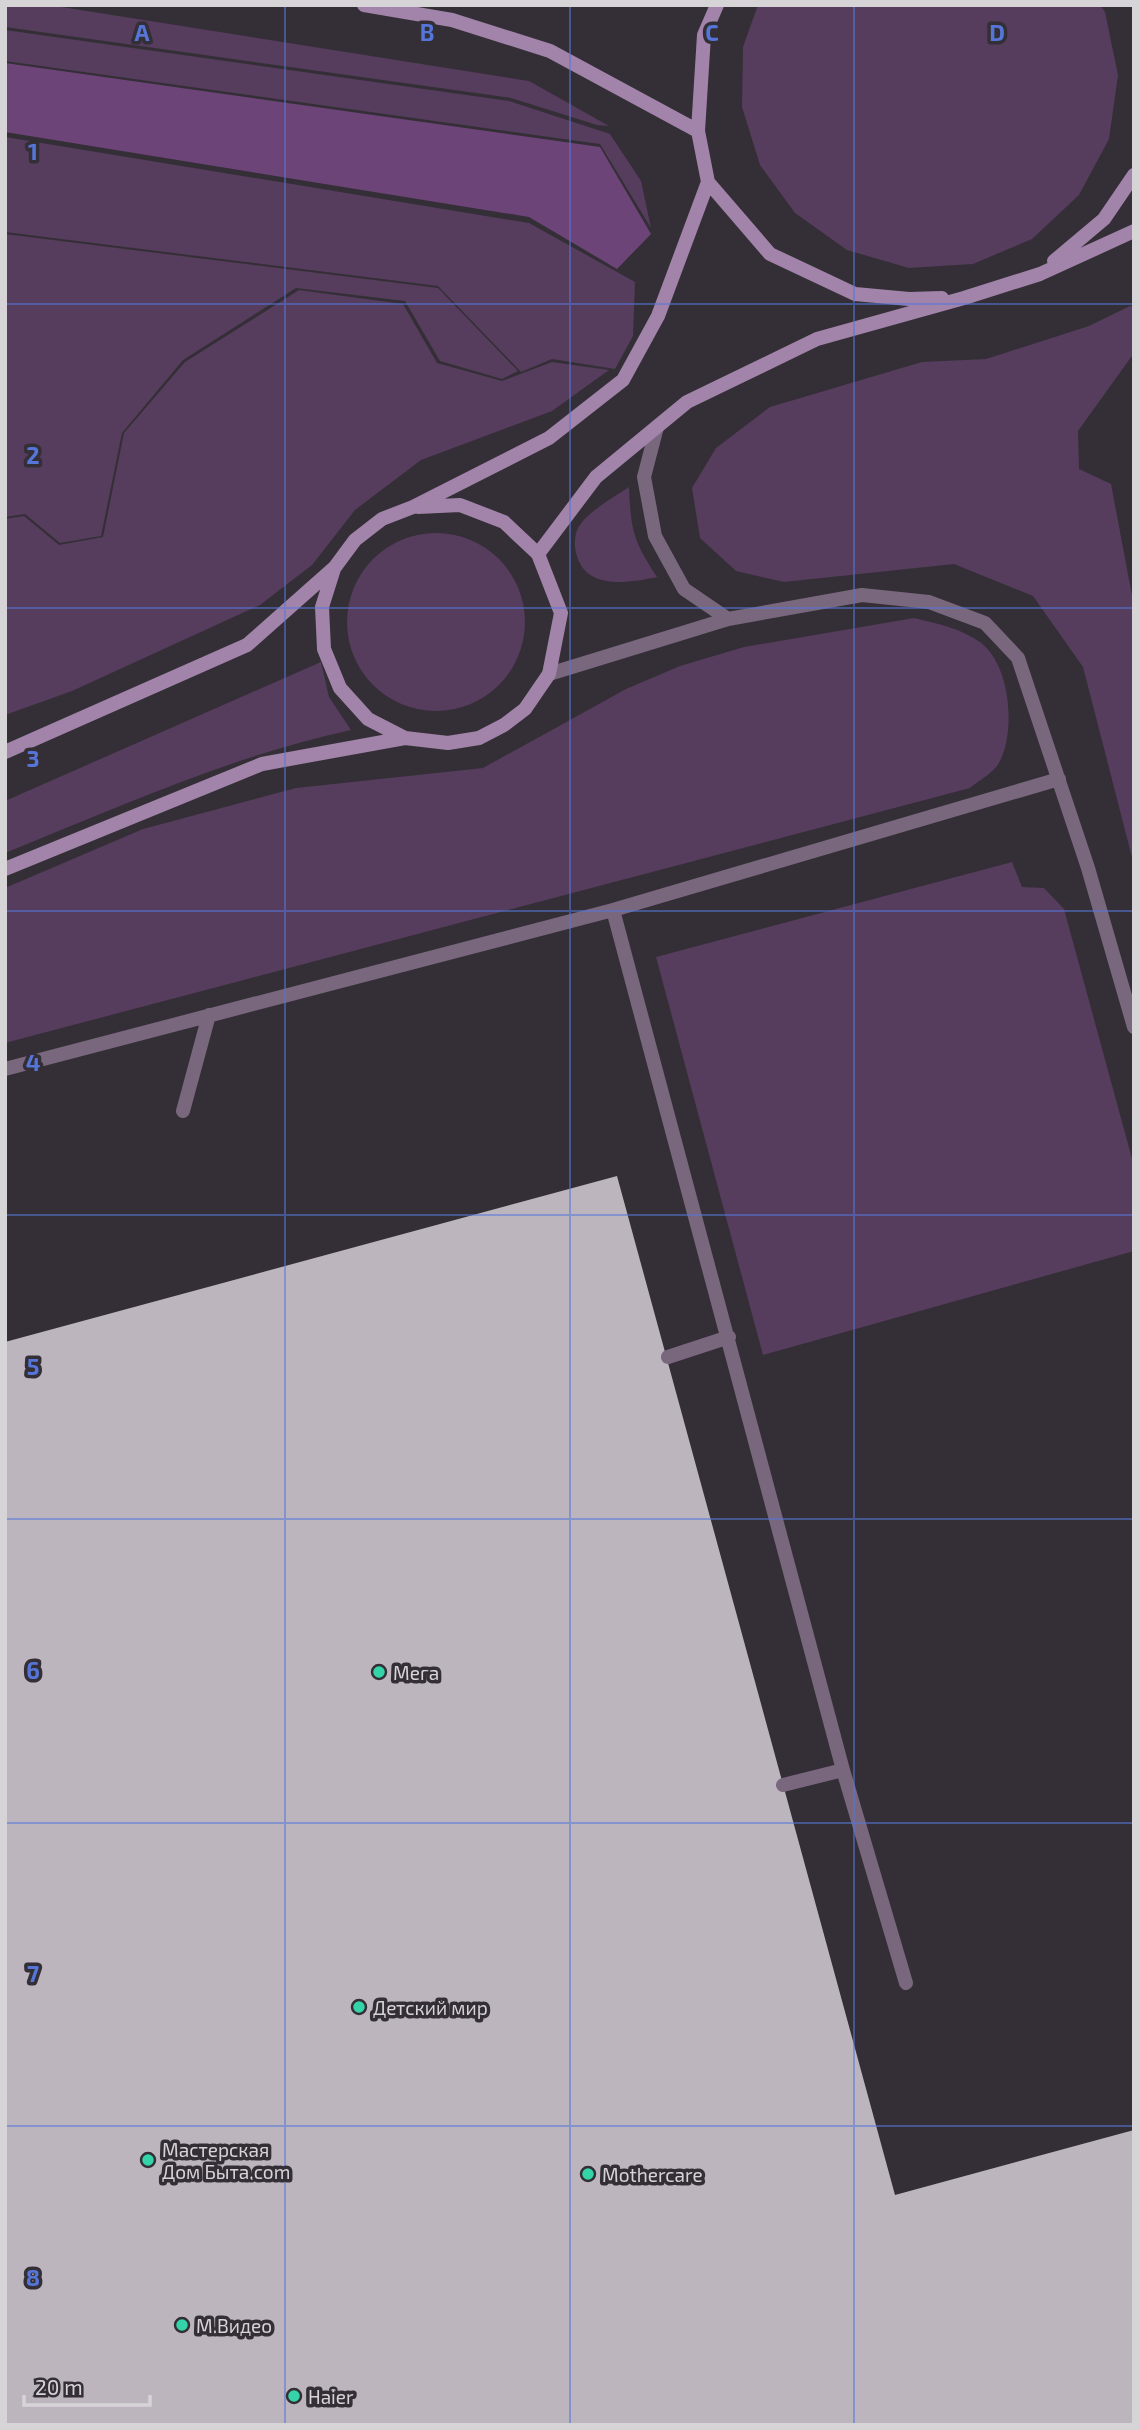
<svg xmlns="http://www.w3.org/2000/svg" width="1139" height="2430" viewBox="0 0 1139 2430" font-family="'Exo 2',sans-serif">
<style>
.green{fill:#563c5d}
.forest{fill:#6d4478}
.building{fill:#bcb5be}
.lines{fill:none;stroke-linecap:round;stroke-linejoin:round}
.service{stroke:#79677e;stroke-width:14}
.secondary{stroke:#a284aa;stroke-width:14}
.grid{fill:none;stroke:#5576d8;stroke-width:2;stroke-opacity:0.55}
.poi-dot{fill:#34d4a8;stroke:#342f36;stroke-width:2.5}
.labels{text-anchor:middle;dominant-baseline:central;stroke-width:7;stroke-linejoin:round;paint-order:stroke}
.poi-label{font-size:19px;fill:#d7d4d8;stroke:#342f36;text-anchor:start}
.grid-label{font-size:23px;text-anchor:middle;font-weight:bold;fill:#5576d8;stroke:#342f36;stroke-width:7;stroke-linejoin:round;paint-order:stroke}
</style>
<rect width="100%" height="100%" fill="#342f36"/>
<path class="green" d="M5 5H49L529 81 609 126 597 125 511 98 5 27Z
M758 5H1100L1105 12 1118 75 1109 139 1079 195 1032 239 973 264 909 268 847 250 795 213 760 165 742 107 743 47Z
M5 30 509 101 610 134 641 181 651 228 600 144 5 61Z
M5 137 529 223 635 282 633 336 615 369 552 359 521 372 438 286 5 232Z
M5 234 438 288 518 371 502 379 440 361 405 301 296 288 183 360 122 433 101 536 60 543 25 514 5 517Z
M299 290 403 304 437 363 502 381 552 362 609 370 552 411 421 460 355 510 312 565 260 605 72 691 5 715V519L24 516 59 545 103 537 124 433 185 362Z
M1130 306 1134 307V353L1078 431 1079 469 1111 484 1134 606V865L1083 667 1033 596 954 564 784 582 736 571 700 538 692 488 716 448 770 407 922 362 986 359 1089 326Z
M629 487C631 531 633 540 657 577 628 583 587 590 577 556 574 548 574 536 578 528 587 512 614 497 629 487Z
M347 622a89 89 0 1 1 178 0a89 89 0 1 1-178 0Z
M914 618C938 624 960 628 980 642 1011 665 1016 732 999 763 993 773 978 781 970 788L5 1043V888L143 829 296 788 483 768 626 689 680 666 744 647Z
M321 662 329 697 351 730C231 756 119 807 5 853V801Z
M1012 862 1022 887 1044 888 1064 909 1134 1166V1251L763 1355 656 957Z"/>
<path class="forest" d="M5 63 600 147 651 234 617 269 529 217 5 132Z"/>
<path class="building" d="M617 1176 895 2195 1134 2130V2425H5V1342Z"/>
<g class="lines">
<path class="service" d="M657 427 644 477 655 536 684 589 728 619
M549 674 728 619 862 595 929 602 985 623 1018 658 1088 868 1134 1027
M5 1069 613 910
M183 1111 209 1015
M668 1357 729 1337
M843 1770 906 1983
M783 1785 843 1770 613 910 1059 779"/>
<path class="secondary" d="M364 5 452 20 550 51 698 131
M717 5 704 35 698 131 708 182 770 254 855 294 909 299 942 298
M1054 261 1104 219 1134 175
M538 554 596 477 687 402 817 339 964 298 1040 274 1134 231
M334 569 322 607 324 649 340 688 368 719 405 738
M5 752 247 645 335 567 355 540 382 519 413 507 549 438 623 380 658 316 708 182
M5 869 262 764 405 738 448 743 479 738 504 725 525 709 549 674 561 613 538 554 504 522 460 505 418 507"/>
</g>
<path class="grid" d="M285 5V2425M570 5V2425M854 5V2425M5 304H1134M5 608H1134M5 911H1134M5 1215H1134M5 1519H1134M5 1823H1134M5 2126H1134"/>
<g class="poi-dot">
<circle cx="379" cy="1672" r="7"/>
<circle cx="359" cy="2007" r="7"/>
<circle cx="148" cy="2160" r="7"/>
<circle cx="588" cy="2174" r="7"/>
<circle cx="182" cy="2325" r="7"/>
<circle cx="294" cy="2396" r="7"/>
</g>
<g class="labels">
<g class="poi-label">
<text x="393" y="1672">Мега</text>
<text x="373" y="2007">Детский мир</text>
<text x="162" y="2149">Мастерская<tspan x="162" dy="22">Дом Быта.com</tspan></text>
<text x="602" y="2174">Mothercare</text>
<text x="196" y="2325">М.Видео</text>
<text x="308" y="2396">Haier</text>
</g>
</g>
<g class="grid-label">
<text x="142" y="41">A</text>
<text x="427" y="41">B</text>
<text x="712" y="41">C</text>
<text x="997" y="41">D</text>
<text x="33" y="160">1</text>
<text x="33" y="464">2</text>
<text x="33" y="767">3</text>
<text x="33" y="1071">4</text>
<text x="33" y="1375">5</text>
<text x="33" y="1679">6</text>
<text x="33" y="1982">7</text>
<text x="33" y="2286">8</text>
</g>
<rect width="1139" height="2430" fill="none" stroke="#d7d4d8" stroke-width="14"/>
<path d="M24 2395v10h126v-10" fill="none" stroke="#d7d4d8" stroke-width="3.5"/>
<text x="35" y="2395" font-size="21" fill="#d7d4d8" stroke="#342f36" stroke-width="5" paint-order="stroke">20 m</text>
</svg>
